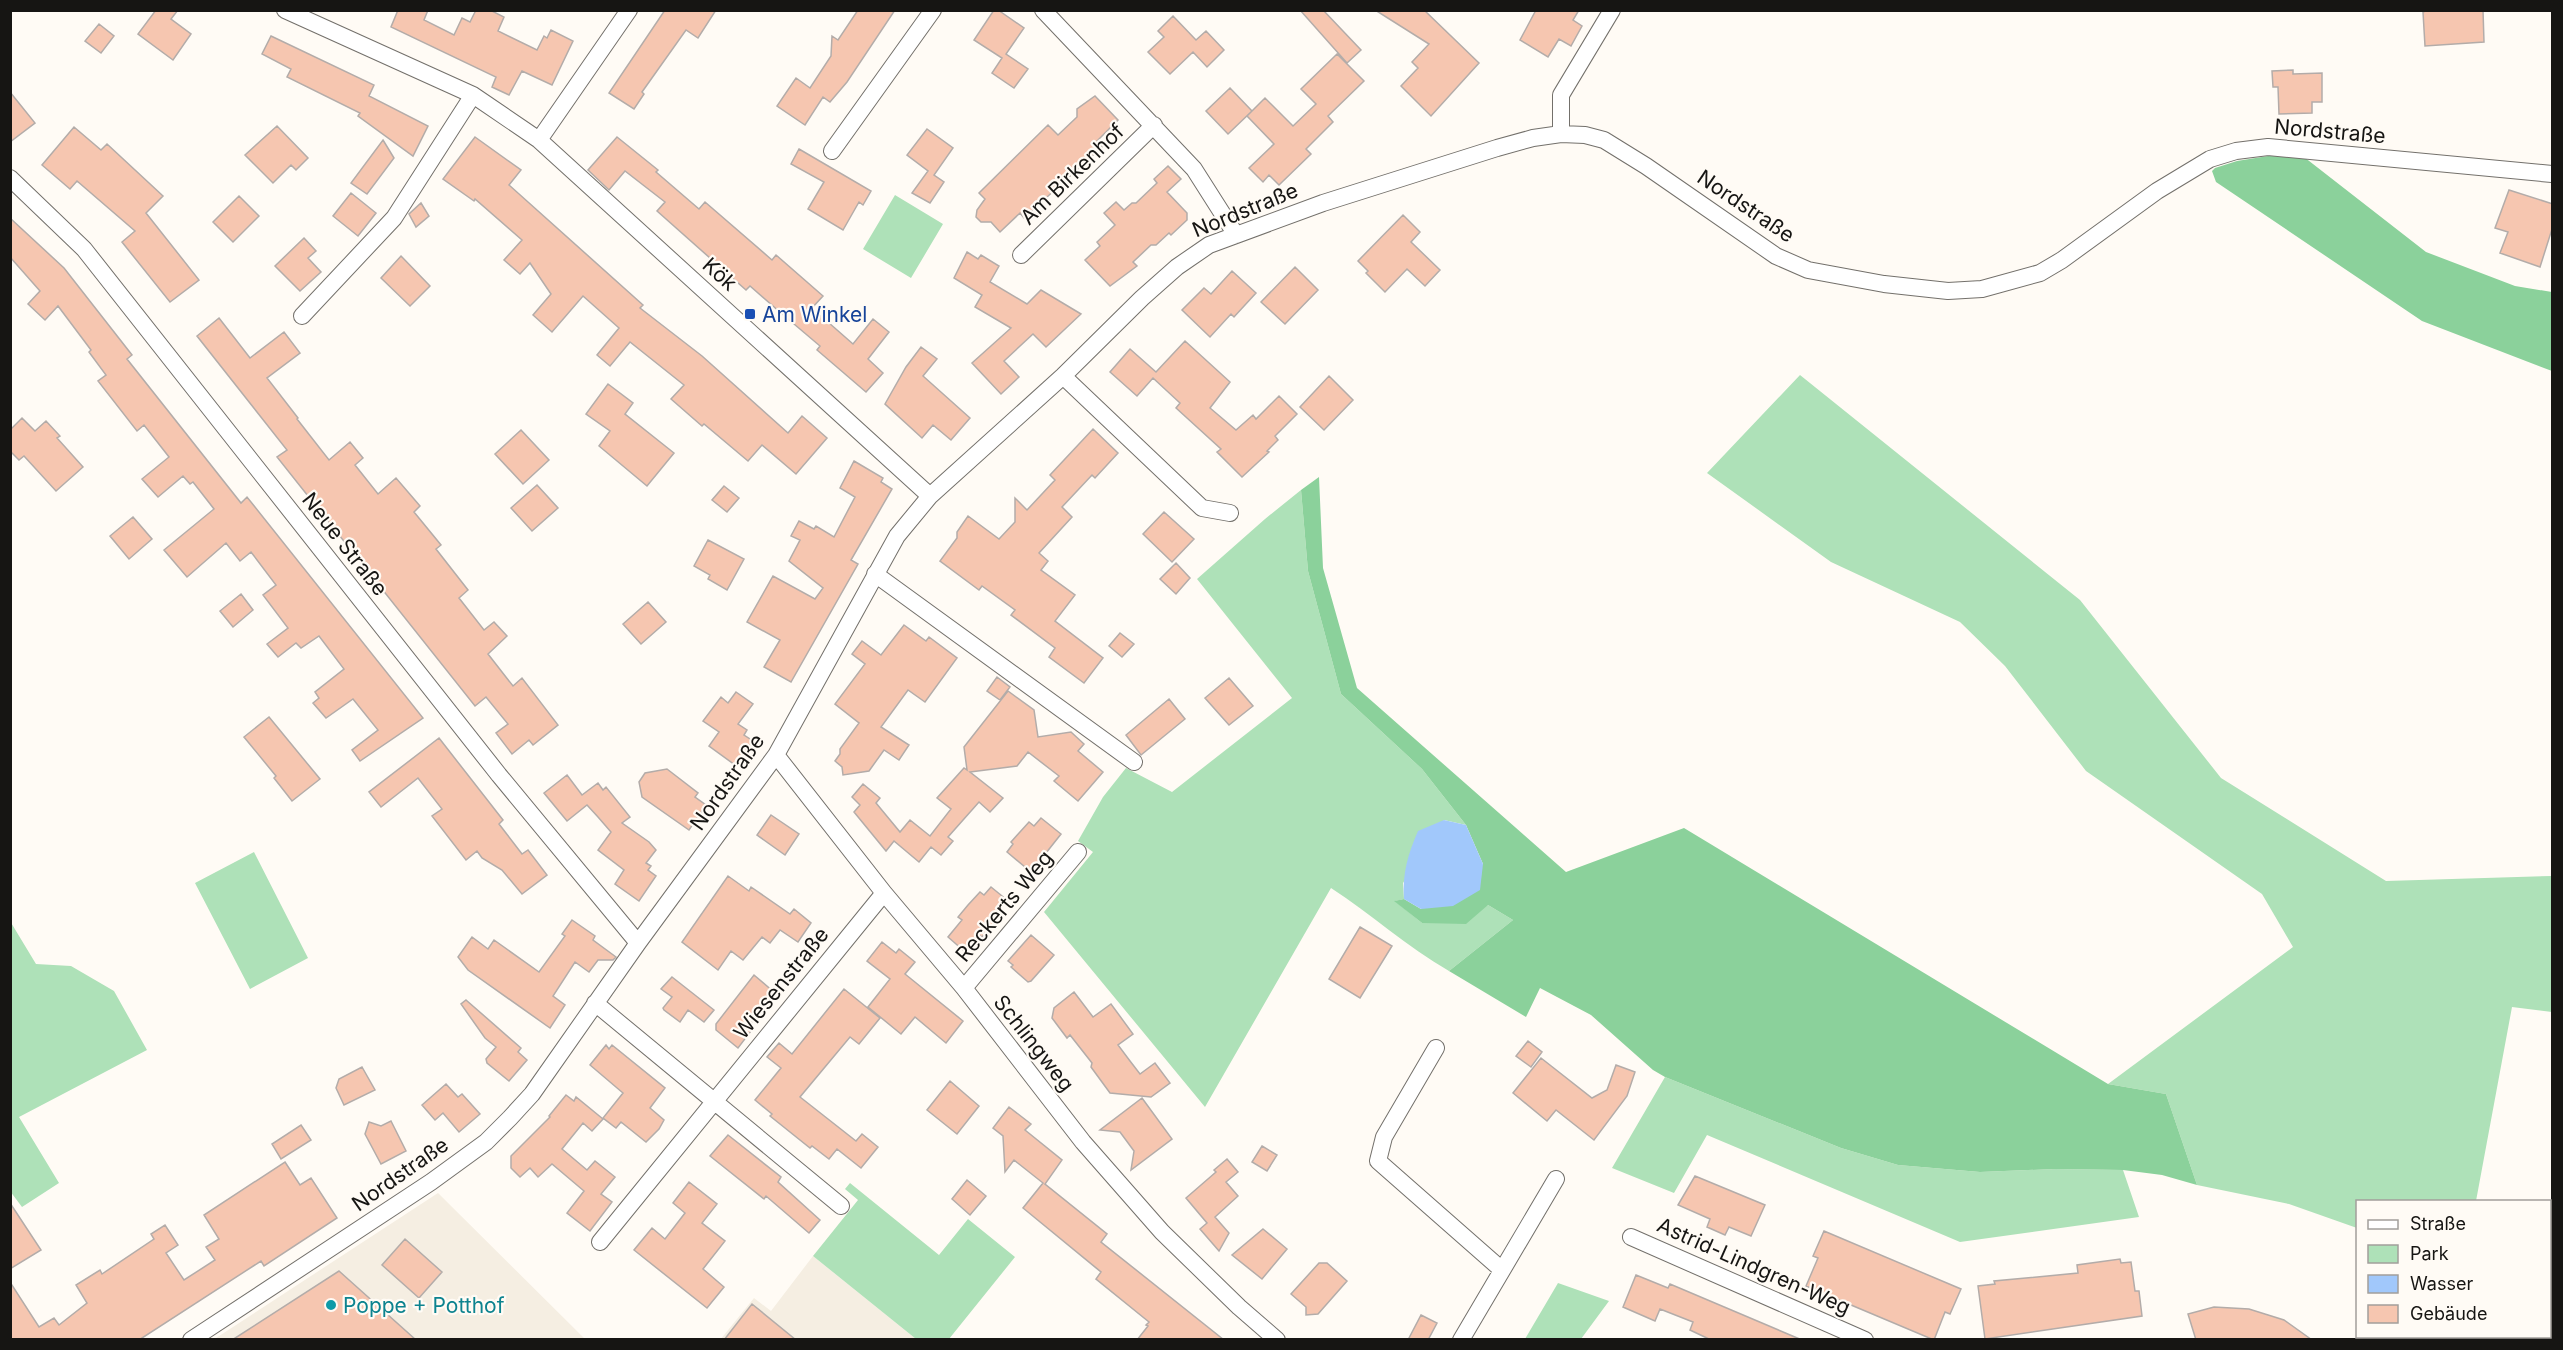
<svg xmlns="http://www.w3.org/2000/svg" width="2563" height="1350" viewBox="0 0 2563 1350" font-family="Inter,sans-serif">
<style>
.built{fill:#f5eee2}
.green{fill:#aee1b8}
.forest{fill:#8bd19b}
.water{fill:#a1c8fb}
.building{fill:#f6c6b0;stroke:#b3aca9;stroke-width:1.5}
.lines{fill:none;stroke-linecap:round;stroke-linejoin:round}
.minor-casing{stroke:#73706b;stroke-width:18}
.minor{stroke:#fff;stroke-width:16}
.transit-dot{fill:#1a4fb4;stroke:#fffbf5;stroke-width:2}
.culture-dot{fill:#0f9aa8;stroke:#fffbf5;stroke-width:2}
.labels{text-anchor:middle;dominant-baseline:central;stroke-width:4.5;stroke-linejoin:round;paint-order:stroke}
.street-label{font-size:21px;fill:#161513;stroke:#fffbf5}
.transit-label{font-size:21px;fill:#164399;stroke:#fffbf5;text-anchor:start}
.culture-label{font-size:21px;fill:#0d838f;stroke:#fffbf5;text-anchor:start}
</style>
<rect width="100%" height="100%" fill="#fffbf5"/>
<path class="built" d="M438 1193 585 1339 213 1340Z
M813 1256 916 1339 720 1340 754 1298 771 1311Z"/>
<path class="green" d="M895 195 943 224 911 278 863 249Z
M1800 375 2080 600 2221 778 2386 881 2552 876V1012L2512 1007 2476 1201 2358 1202 2357 1228 2289 1204 2197 1185 2166 1094 2108 1084 2293 947 2262 894 2086 771 2005 666 1960 622 1831 562 1707 473Z
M1301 490 1308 571 1341 694 1422 769 1466 825 1444 820 1403 883 1404 899 1395 901 1422 923 1488 905 1513 920 1449 971C1407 947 1371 914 1331 888L1205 1107 1044 912 1093 852 1078 841 1103 797 1126 768 1172 792 1292 698 1197 579 1265 519Z
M254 852 308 958 250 989 195 883Z
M10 921 36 964 71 966 114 991 147 1050 19 1117 59 1183 22 1207 10 1191Z
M1665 1077 1841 1148 1898 1165 1980 1172 2055 1169 2123 1170 2139 1217 1960 1242 1707 1135 1674 1193 1612 1168Z
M850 1183 939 1255 968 1219 1015 1257 949 1339H916L813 1256 858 1200 845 1189Z
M1558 1283 1609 1301 1581 1339H1525Z"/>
<path class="forest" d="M2268 156 2304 157 2426 252 2515 286 2552 292V371L2422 321 2216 182 2212 171 2215 168 2237 161Z
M1319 477 1323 568 1357 688 1566 872 1684 828 2108 1084 2166 1094 2197 1185 2162 1175 2123 1170 2055 1169 1980 1172 1898 1165 1841 1148 1665 1077 1653 1070 1591 1015 1540 988 1526 1017 1449 971 1513 920 1488 905 1466 924 1422 923 1394 901 1404 899 1421 909 1483 864 1466 825 1422 769 1341 694 1308 571 1301 490Z"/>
<path class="water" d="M1444 820 1466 825 1483 864 1480 890 1453 906 1421 909 1404 899C1402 874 1408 854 1418 831Z"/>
<path class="building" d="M156 10H178L171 19 191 34 173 60 138 34Z
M398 10H428L424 20 454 35 462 18 470 22 476 10H490L504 17 498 31 537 50 544 36 547 38 551 30 573 41 552 85 522 71 509 95 492 87 496 77 391 27Z
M665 10H716L698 38 686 30 642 92 644 94 634 109 609 93Z
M858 10H895L847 82 830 102 823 97 805 125 777 106 796 78 810 88 831 56 832 36 838 40Z
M994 10H998L1024 28 1006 54 1028 69 1014 88 992 73 1002 58 974 40Z
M1300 10H1323L1361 50 1347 63Z
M1375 10H1424L1479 63 1431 116 1401 86 1418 68 1412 62 1429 44Z
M1536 10H1579L1573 20 1582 26 1571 46 1559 39 1548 57 1520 40Z
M2428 10H2483L2484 42 2425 46 2423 12Z
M1173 16 1196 40 1206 31 1224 50 1207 67 1193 52 1170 74 1148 52 1164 37 1158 31Z
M99 24 114 36 101 53 85 41Z
M271 36 374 85 369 96 428 126 413 156 358 116 360 113 287 77 291 69 262 54Z
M1337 54 1364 81 1328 116 1333 122 1306 149 1311 154 1279 185 1269 175 1263 182 1249 168 1274 144 1247 116 1265 98 1293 126 1316 104 1301 89Z
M2293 70V74L2322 73V102H2312V113L2279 114 2278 87H2273L2272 71Z
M1230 88 1252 111 1228 134 1206 111Z
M10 92 35 123 10 142Z
M1095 96 1118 120 1097 141 1102 147 1024 218 1020 213 1000 232 991 222H981L976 217 977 210 985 199 979 193 1048 125 1058 135 1077 117V109Z
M277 126 308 158 296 170 291 165 273 183 245 155Z
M74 127 101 150 107 144 163 196 146 213 199 280 170 302 122 242 135 231 77 181 70 189 42 165Z
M927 129 953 148 934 175 944 182 930 203 912 193 928 171 907 155Z
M475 137 521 170 509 185 643 305 640 308 702 356 788 433 802 416 827 438 796 474 762 445 748 461 704 424 702 426 671 399 684 385 630 342 610 366 597 355 619 328 583 296 552 332 533 315 551 294 530 263 520 274 504 260 522 240 475 199 474 201 443 179Z
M617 137 658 170 656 172 699 209 705 202 772 260 776 255 823 296 812 308 853 344 873 319 889 332 868 359 883 373 866 392 817 350 820 346 781 313 750 286 746 290 657 211 665 202 625 171 609 190 588 170Z
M383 140 394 158 367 194 351 183Z
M799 149 871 191 863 205 859 202 843 230 808 209 824 182 791 164Z
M1168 166 1181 179 1167 192 1187 213V220L1171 235 1169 233 1156 245H1151L1133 262 1137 266 1110 286 1085 260 1100 246 1097 242 1115 225 1104 213 1116 202 1124 210 1132 203H1136L1157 183 1154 179Z
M2509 190 2553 204V226L2540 267 2500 253 2508 232 2495 228Z
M351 193 376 213 358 236 333 216Z
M239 196 259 216 233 242 213 222Z
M421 203 429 216 416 227 409 214Z
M1403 215 1420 232 1411 242 1440 270 1425 286 1407 269 1385 292 1366 273 1368 271 1358 261Z
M10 218 64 268 132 355 127 359 241 503 247 497 423 718 360 761 352 750 378 730 353 699 326 718 313 703 319 698 315 692 344 669 319 636 301 648 296 643 278 657 267 644 288 628 263 595 276 585 251 552 240 561 226 543 187 577 164 550 214 509 193 482 190 484 183 476 158 497 142 479 169 457 144 425 137 431 98 381 106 375 89 352 91 350 58 306 45 320 28 304 40 291 10 257Z
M304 238 316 251 308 258 321 272 300 291 275 266Z
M967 252 978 259 981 255 999 266 990 282 1027 304 1041 290 1081 314 1046 347 1033 334 1004 361 1019 377 1001 394 972 363 1011 328 975 307 982 295 954 278Z
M401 256 430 286 410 306 381 278Z
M1295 267 1318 290 1285 324 1261 302Z
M1232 271 1256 293 1234 317 1231 314 1210 337 1182 310 1204 288 1211 294Z
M219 318 250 358 284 332 300 353 267 378 298 418 297 419 329 460 350 442 363 458 355 465 378 494 396 478 420 506 414 512 441 545 436 549 468 590 459 598 484 630 494 622 507 636 488 654 513 686 522 678 558 725 533 745 529 740 512 754 496 733 508 724 486 697 475 706 277 457 287 450 197 336Z
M1185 341 1230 382 1210 408 1236 430 1253 415 1256 419 1279 396 1297 414 1275 436 1278 440 1267 451 1269 452 1242 477 1217 452 1221 449 1176 408 1180 403 1153 378 1137 396 1110 372 1130 349 1156 372Z
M921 347 937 359 923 376 970 418 951 440 933 425 922 438 885 404 906 367Z
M1329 376 1353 400 1324 430 1300 407Z
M608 384 633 403 625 414 674 453 647 486 599 446 610 431 586 414Z
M22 418 35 431 46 421 60 436 57 438 83 467 56 491 24 456 19 460 10 451V430Z
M1093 429 1118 453 1095 478 1092 475 1062 507 1072 517 1039 553 1048 561 1041 570 1075 595 1055 621 1103 658 1084 683 1049 657 1055 648 1011 615 1015 610 982 586 979 590 940 561 957 538V532L968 516 999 539 1015 522V498L1027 510 1055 480 1050 475Z
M521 430 549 460 523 484 495 454Z
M854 461 883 478 881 482 892 489 851 560 858 564 791 682 764 667 780 640 747 622 773 576 815 599 823 588 789 561 800 540 791 536 799 521 814 529 816 526 834 537 855 497 840 488Z
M537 485 558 508 532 531 511 508Z
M724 486 739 498 727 512 712 500Z
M1164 512 1194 539 1172 562 1143 534Z
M133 517 152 539 129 559 110 536Z
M708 540 744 559 727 590 708 579 710 575 694 566Z
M1176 563 1190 578 1176 594 1160 579Z
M241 594 253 610 233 627 220 611Z
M648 602 666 622 641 644 623 624Z
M904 625 926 641 929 637 957 658 925 702 908 690 881 727 909 745 899 760 884 750 869 771 843 775 842 767 835 761 840 754V749L859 723 835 704 865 664 852 654 862 641 881 655Z
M1120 633 1134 644 1122 657 1109 646Z
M997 677 1010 687 1000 700 987 691Z
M1229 678 1253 706 1229 725 1205 698Z
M1008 691 1034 710 1038 737 1071 732 1084 744 1078 751 1103 772 1078 801 1054 781 1059 776 1028 752 1017 766 970 772 1003 798 990 812 979 802 948 837 953 841 941 855 931 847 919 862 894 841 886 851 854 812 860 805 852 797 863 784 880 798 876 803 900 832 910 820 930 836 951 809 937 798 964 768 967 770 964 747Z
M736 692 753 704 738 724 747 730 744 735 753 741 735 765 709 746 719 732 703 721 721 697 728 703Z
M1169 699 1185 719 1141 755 1126 735Z
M269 717 320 779 292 801 274 778 276 776 244 737Z
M439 738 503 820 499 824 522 854 528 850 547 875 522 894 502 870 482 858 477 851 466 860 432 816 442 809 418 778 381 807 369 792Z
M667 769 698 793 695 797 706 805 689 830 642 797 639 782 645 773Z
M567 775 582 795 598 783 603 790 606 787 630 817 622 823 649 842 656 850 646 863 651 866 648 870 656 876 639 901 615 884 624 870 598 850 611 832 598 817 587 805 567 821 544 793Z
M771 815 799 834 785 855 757 835Z
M1041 818 1061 834 1031 872 1007 852 1013 844 1011 842 1029 822 1034 826Z
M728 876 749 891 751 887 790 914 794 909 811 923 798 942 780 930 770 943 762 937 743 960 731 951 718 970 682 942Z
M991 887 1007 900 999 909 1003 912 982 937 978 934 964 951 948 937 962 920 958 917 968 905 980 892 984 895Z
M572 920 595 936 593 940 616 957 613 960H598L589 972 575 962 553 996 565 1005 550 1028 468 970 458 957 472 937 488 949 494 940 539 972 565 936 562 934Z
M1360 927 1392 946 1360 998 1329 979Z
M1031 935 1054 955 1031 981 1028 982 1011 967 1013 965 1008 961Z
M882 942 896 953 899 949 915 962 905 974 963 1021 946 1043 915 1017 901 1034 868 1007 890 979 867 961Z
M754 975 775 993 747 1028 751 1031 738 1048 716 1030V1024Z
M672 977 714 1010 704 1022 688 1010 680 1022 664 1010 663 1008 672 997 661 989Z
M844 989 880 1018 859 1044 850 1037 800 1097 856 1141 862 1134 878 1147 861 1168 837 1149 829 1159 812 1146 810 1148 770 1116 772 1114 755 1100 781 1068 767 1057 779 1043 792 1054Z
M1074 992 1093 1017 1111 1004 1133 1034 1118 1045 1130 1061 1140 1074 1155 1063 1170 1083 1151 1097 1110 1093 1091 1067 1092 1063 1070 1035 1067 1038 1052 1018 1054 1008Z
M466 1000 521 1048 518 1052 527 1060 509 1081 487 1063 486 1059 496 1047 485 1038 461 1004Z
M1528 1041 1542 1052 1531 1067 1516 1056Z
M606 1045 609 1049 612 1045 665 1088 650 1108 664 1120 659 1129 646 1142 621 1122 616 1128 603 1118 623 1093 590 1065Z
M1541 1058 1592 1098 1607 1090 1616 1065 1635 1072 1627 1096 1594 1140 1556 1110 1547 1121 1513 1093Z
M362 1067 375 1090 344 1105 336 1088 339 1079Z
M950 1081 979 1106 957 1134 927 1110Z
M446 1084 458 1097 462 1094 480 1114 459 1132 443 1113 435 1120 422 1105Z
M566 1095 574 1101 576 1097 603 1119 592 1131 583 1123 562 1149 587 1170 595 1161 615 1177 601 1194 612 1202 590 1231 567 1213 584 1191 552 1164 538 1177 530 1168 520 1177 511 1168V1156L550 1117 549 1116Z
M1142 1098 1172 1139 1131 1170 1134 1151 1120 1132 1100 1130Z
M1009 1107 1031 1124 1025 1130 1062 1160 1045 1184 1107 1234 1101 1242 1224 1340H1137L1148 1326 1146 1325 1149 1322 1096 1279 1101 1272 1023 1208 1043 1183 1014 1160 1005 1172 1003 1136 993 1128Z
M391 1121 406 1151 381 1164 365 1134 369 1122 381 1126Z
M301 1125 311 1140 281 1159 272 1144Z
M728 1135 781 1177 778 1182 820 1220 809 1233 766 1196 764 1199 710 1156Z
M1262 1146 1277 1155 1267 1171 1252 1162Z
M1227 1159 1238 1172 1226 1182 1238 1196 1215 1217 1229 1233 1219 1251 1200 1229 1207 1223 1186 1198 1216 1172 1214 1170Z
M285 1162 300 1185 311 1178 337 1218 264 1266 261 1261 139 1340H10V1282L39 1327 54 1318 59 1325 87 1303 76 1285 100 1270 102 1274 154 1239 151 1234 165 1225 178 1245 166 1253 184 1280 215 1260 206 1247 219 1239 204 1215Z
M1695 1176 1765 1205 1751 1236 1729 1227 1725 1235 1707 1227 1710 1219 1678 1205Z
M967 1180 986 1196 970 1215 952 1199Z
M689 1182 717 1204 702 1223 725 1241 703 1269 724 1287 707 1308 634 1250 652 1228 665 1239 685 1213 673 1203Z
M10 1203 41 1250 10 1269Z
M1263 1229 1287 1249 1262 1279 1232 1255Z
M1824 1231 1961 1289 1950 1314 1945 1312 1934 1340 1806 1286 1818 1258 1813 1256Z
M405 1239 442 1272 419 1298 382 1265Z
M2120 1259 2121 1263 2131 1262 2135 1291H2139L2142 1316 1985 1339 1978 1286 1995 1284 1994 1281 2078 1273 2077 1265Z
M1319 1263H1327L1347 1281 1318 1314 1306 1315V1307L1291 1294Z
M339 1271 416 1340H232Z
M1636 1275 1668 1288 1670 1284 1802 1340H1711L1690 1330 1693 1322 1660 1309 1655 1321 1623 1307Z
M752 1304 796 1340H724Z
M2214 1307 2249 1309 2284 1320 2312 1340H2196L2188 1314Z
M1421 1315 1437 1323 1428 1340H1408Z"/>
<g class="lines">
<g class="minor-casing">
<path id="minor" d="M285 10 473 95 539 140 930 496
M1043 10 1194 169 1236 235
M1561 134V95L1612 10
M539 140 629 10
M832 151 933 10
M10 178 84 249 499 775 638 943
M1021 255 1154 125
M302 316 394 218 473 95
M1063 376 1202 508 1230 513
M875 574 1134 762
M776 755 884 893 964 988 1083 1142 1162 1232 1239 1307 1277 1340
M964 988 1078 852
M595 1003 841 1206
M1436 1048 1384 1137 1378 1161 1502 1270
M1631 1237 1865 1340
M600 1242 884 893
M191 1340 431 1182 486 1142 510 1118 532 1094 638 943 776 755 897 536 930 496 1063 376 1142 298 1177 267 1209 245 1323 203 1497 148 1533 138 1561 134 1585 135 1604 140 1646 166 1776 256 1808 270 1884 284 1948 291 1982 289 2040 273 2062 260 2157 191 2210 159 2236 151 2268 147 2552 174
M1461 1340 1556 1179"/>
</g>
<use href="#minor" class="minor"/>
</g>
<rect class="transit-dot" x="744" y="308" width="12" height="12" rx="3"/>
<circle class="culture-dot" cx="331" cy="1305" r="6"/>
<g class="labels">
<g class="street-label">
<text transform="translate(2330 131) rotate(5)">Nordstraße</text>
<text transform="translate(1072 174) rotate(-44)">Am Birkenhof</text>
<text transform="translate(1746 206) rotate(34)">Nordstraße</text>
<text transform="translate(1245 210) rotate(-22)">Nordstraße</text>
<text transform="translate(720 274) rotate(42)">Kök</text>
<text transform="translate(345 544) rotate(52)">Neue Straße</text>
<text transform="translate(727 782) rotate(-55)">Nordstraße</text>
<text transform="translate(1004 906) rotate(-50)">Reckerts Weg</text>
<text transform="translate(781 983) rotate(-51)">Wiesenstraße</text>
<text transform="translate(1034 1043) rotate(52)">Schlingweg</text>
<text transform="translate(400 1174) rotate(-35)">Nordstraße</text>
<text transform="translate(1754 1266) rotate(24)">Astrid-Lindgren-Weg</text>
</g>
<g class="transit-label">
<text x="762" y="314">Am Winkel</text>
</g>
<g class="culture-label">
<text x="343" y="1305">Poppe + Potthof</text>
</g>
</g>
<rect width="2563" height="1350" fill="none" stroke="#161513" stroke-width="24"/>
<rect x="2356" y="1200" width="195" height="138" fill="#fffbf5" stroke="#a29f9b" stroke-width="1.5"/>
<rect x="2368" y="1220" width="30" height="9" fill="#ffffff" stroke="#a29f9b" stroke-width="1.5"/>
<text x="2410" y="1230" font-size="18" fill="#161513">Straße</text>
<rect x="2368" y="1245" width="30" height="18" fill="#aee1b8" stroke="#a29f9b" stroke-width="1.5"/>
<text x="2410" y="1260" font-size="18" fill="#161513">Park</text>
<rect x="2368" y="1275" width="30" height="18" fill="#a1c8fb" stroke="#a29f9b" stroke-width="1.5"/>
<text x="2410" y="1290" font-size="18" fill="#161513">Wasser</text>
<rect x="2368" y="1305" width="30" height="18" fill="#f6c6b0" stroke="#a29f9b" stroke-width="1.5"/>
<text x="2410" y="1320" font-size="18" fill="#161513">Gebäude</text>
</svg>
